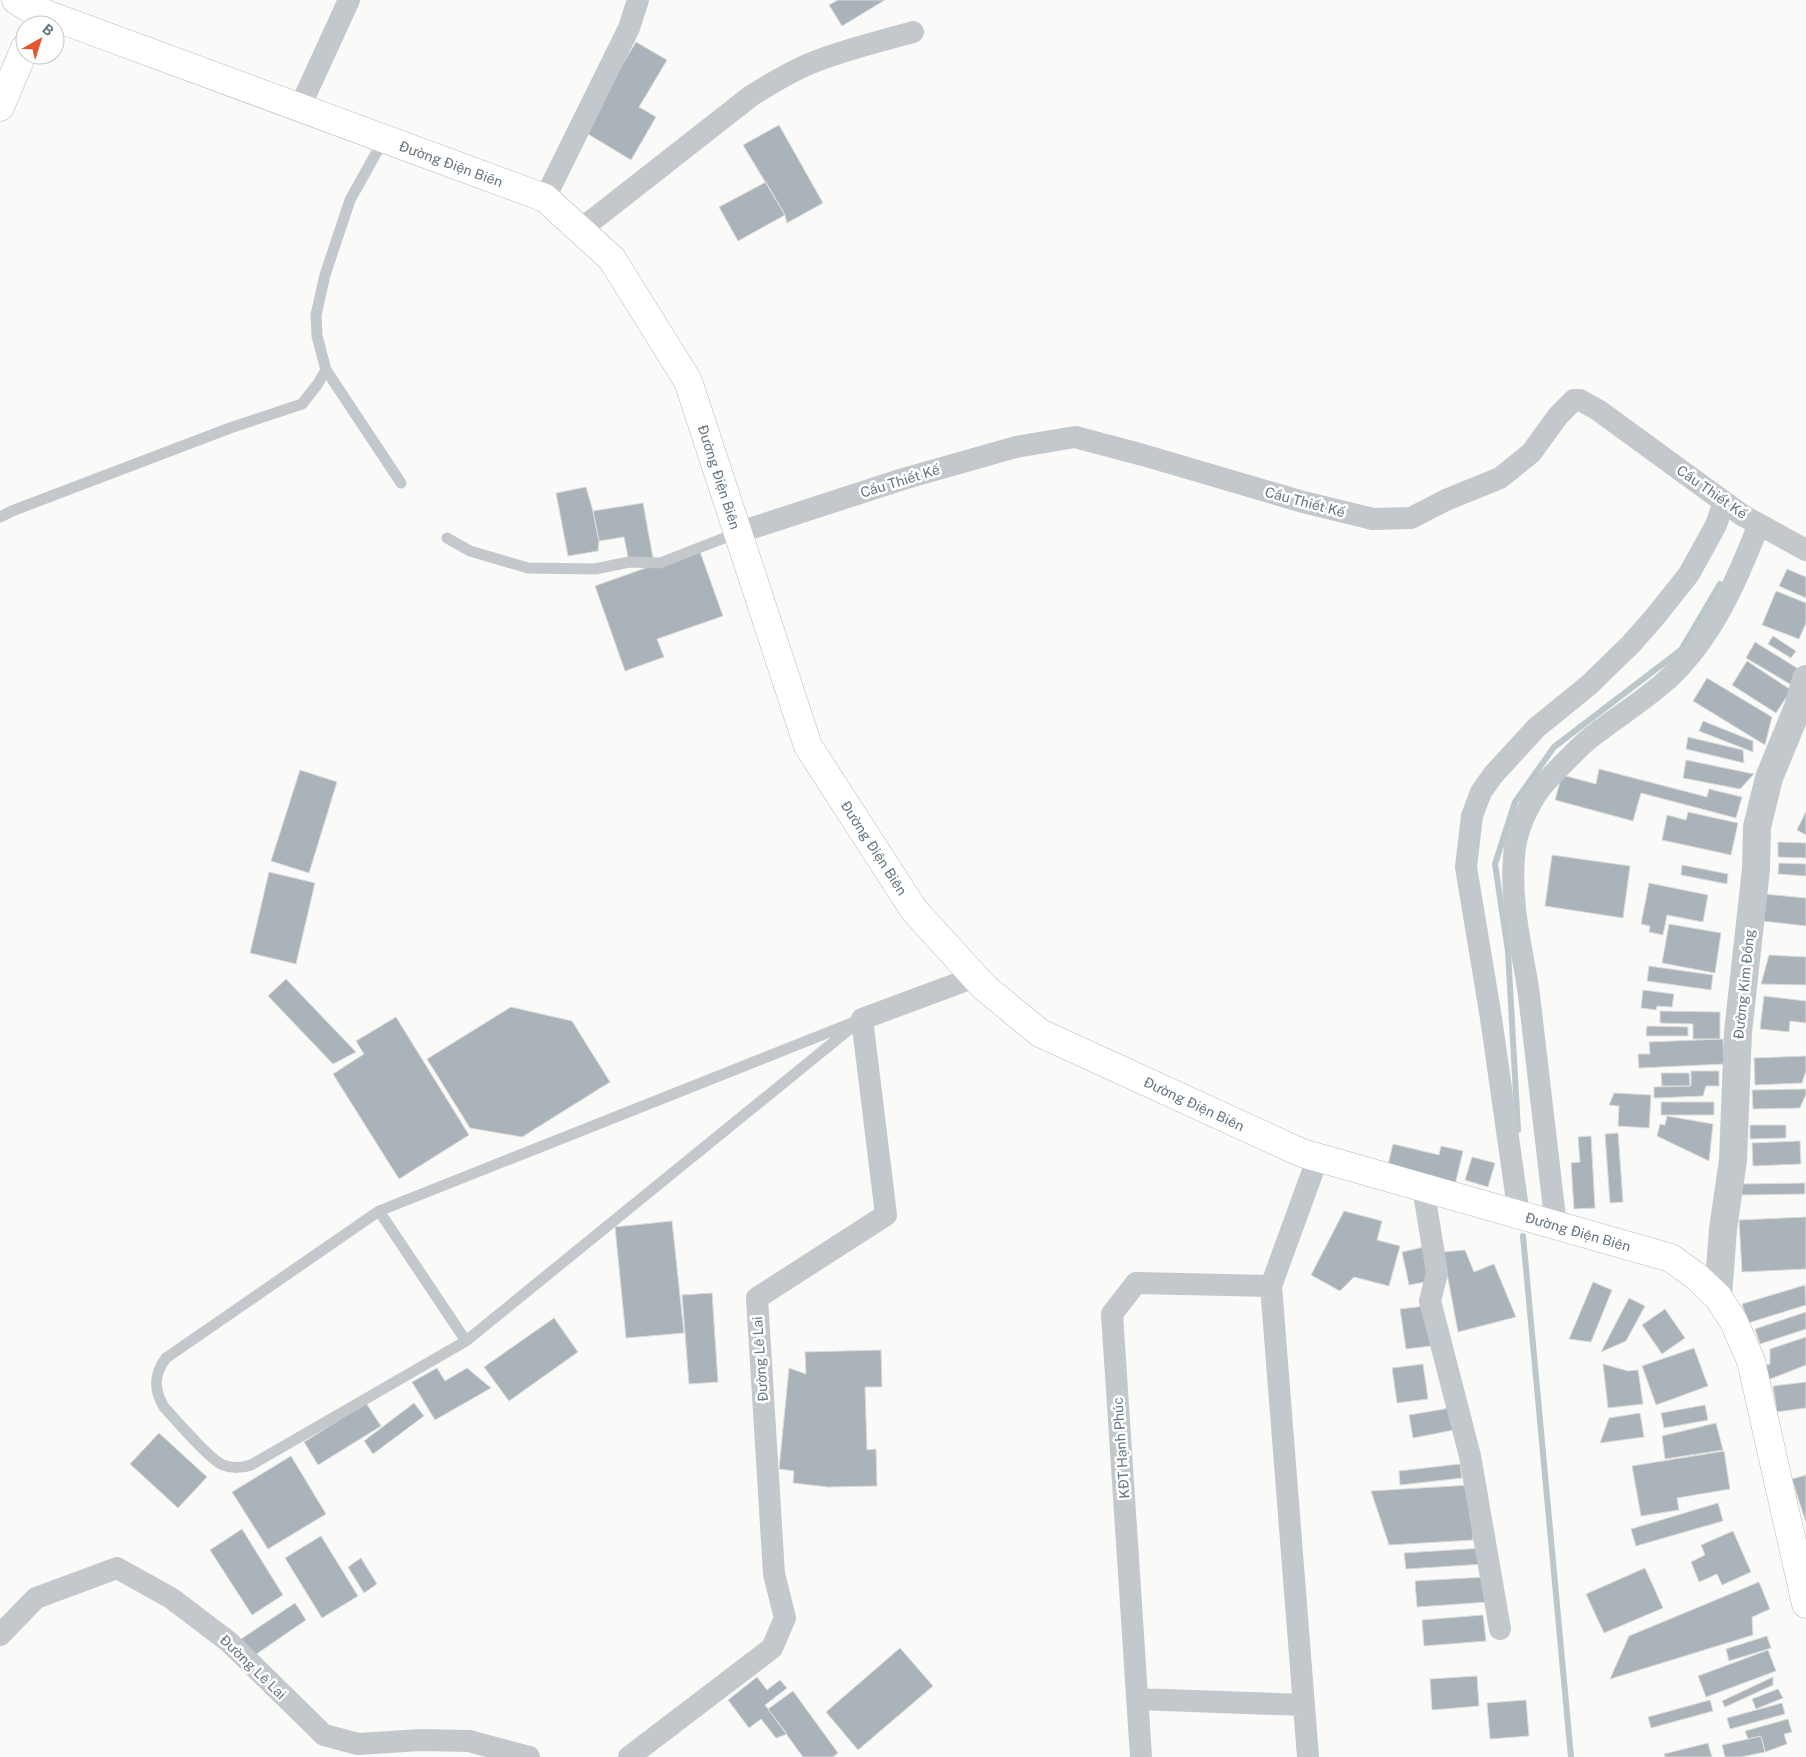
<svg xmlns="http://www.w3.org/2000/svg" width="1806" height="1757" viewBox="0 0 1806 1757" font-family="'Public Sans',sans-serif">
<style>
.lines{fill:none;stroke-linecap:round;stroke-linejoin:round}
.stream{stroke:#bbc7cb;stroke-width:6}
.building{fill:#aab3b9;stroke:#dcdcda}
.primary-casing{stroke:#b5babe;stroke-width:29}
.service{stroke:#c3c8cc;stroke-width:11}
.minor{stroke:#c3c8cc;stroke-width:22}
.tertiary{stroke:#c3c8cc;stroke-width:28}
.primary{stroke:#fff;stroke-width:28}
.labels{text-anchor:middle;dominant-baseline:central;stroke-width:5;stroke-linejoin:round;paint-order:stroke}
.street-label{font-size:14px;fill:#657683;stroke:#fff}
</style>
<rect width="100%" height="100%" fill="#fafaf8"/>
<g class="lines">
<path class="stream" d="M1518 1130 1508 951 1495 864 1515 802 1554 747 1681 650 1720 584
M1523 1236 1571 1757"/>
</g>
<path class="building" d="M838 0H885L842 26 829 5Z
M636 42 667 60 639 107 656 117 631 160 583 131Z
M779 125 823 203 787 223 785 215 743 145Z
M766 182 785 215 738 241 719 207Z
M586 487 593 511 599 541 598 551 568 556 556 493Z
M643 503 653 558 629 562 624 537 599 541 593 511Z
M699 549 723 616 657 639 664 657 625 671 595 586Z
M1787 569 1806 577V598L1779 586Z
M1776 591 1806 603V623L1799 639 1762 625Z
M1773 636 1796 651 1791 658 1768 644Z
M1755 642 1797 668 1795 687 1746 658Z
M1747 661 1791 690 1776 713 1732 685Z
M1707 678 1772 717 1765 745 1693 701Z
M1703 721 1753 741V752L1699 731Z
M1688 737 1743 750 1744 763 1686 749Z
M1686 760 1754 774 1740 789 1683 778Z
M1599 769 1707 797 1709 789 1742 797 1736 818 1641 793 1633 821 1555 800 1562 775 1596 784Z
M300 770 337 782 309 873 271 861Z
M1806 811V835L1797 830Z
M1688 812 1738 823 1731 855 1662 840 1667 815 1686 820Z
M1778 842 1806 843V858L1778 857Z
M1552 855 1630 866 1623 918 1545 906Z
M1779 863 1806 864V876L1778 874Z
M1682 865 1728 874 1727 884 1681 875Z
M269 872 315 883 296 964 250 953Z
M1649 883 1708 895 1703 922 1667 915 1663 935 1649 932 1650 926 1641 924Z
M1764 894 1806 898V926L1762 921Z
M1669 924 1721 933 1715 973 1662 963Z
M1769 955 1806 957V985L1761 984Z
M1649 966 1713 975 1711 990 1647 981Z
M286 979 356 1052 333 1064 268 996Z
M1643 990 1674 994 1672 1007 1657 1006 1656 1010 1641 1008Z
M1764 996 1806 1001V1023L1790 1021 1789 1032 1760 1029Z
M511 1007 572 1021 610 1082 522 1137 470 1128 427 1059Z
M1660 1011 1720 1012V1039H1693V1024L1660 1023Z
M396 1017 469 1135 399 1179 333 1074 364 1054 356 1041Z
M1647 1026 1688 1027V1036H1646Z
M1723 1039 1724 1064 1639 1068 1638 1054H1650L1649 1042Z
M1806 1056V1071L1802 1083 1755 1085 1754 1058Z
M1691 1071H1719V1086H1706L1703 1096 1654 1098V1087L1691 1086Z
M1661 1073H1689L1690 1086H1662Z
M1806 1089V1094L1800 1108 1753 1109 1752 1090Z
M1614 1093 1651 1095 1649 1128 1618 1126 1619 1106 1609 1105Z
M1661 1102H1714V1115H1661Z
M1667 1116 1713 1124 1709 1161 1657 1136 1660 1124 1665 1125Z
M1750 1125H1786V1138L1750 1139Z
M1618 1133 1623 1202 1610 1203 1605 1134Z
M1591 1136 1595 1208 1574 1209 1571 1163 1580 1162 1578 1137Z
M1800 1141 1801 1164 1753 1166 1752 1143Z
M1393 1144 1439 1155 1441 1146 1463 1151 1455 1185 1387 1169Z
M1472 1157 1495 1163 1488 1187 1465 1180Z
M1805 1183V1194L1742 1195 1741 1184Z
M1344 1211 1382 1221 1377 1240 1400 1246 1389 1286 1354 1277 1340 1291 1311 1275Z
M1806 1217V1269L1742 1272 1739 1220Z
M672 1221 684 1333 626 1338 615 1227Z
M1424 1247 1430 1281 1409 1285 1402 1252Z
M1465 1250 1474 1272 1494 1264 1516 1317 1458 1332 1443 1252Z
M1593 1282 1612 1290 1591 1342 1569 1339Z
M1805 1285 1806 1305 1748 1323 1742 1304Z
M712 1293 718 1382 689 1384 682 1295Z
M1629 1298 1645 1306 1626 1341 1601 1352Z
M1425 1306 1431 1346 1406 1349 1400 1309Z
M1665 1309 1685 1338 1662 1354 1642 1325Z
M1806 1312V1329L1760 1344 1755 1329Z
M554 1318 578 1352 509 1401 484 1367Z
M1806 1337V1365L1765 1381 1760 1368 1770 1364V1349Z
M1694 1348 1708 1386 1656 1405 1642 1366Z
M881 1350 882 1387H865L867 1450 876 1449 877 1486 828 1487 793 1483 794 1471 779 1469 789 1368 806 1374 805 1352Z
M1423 1364 1428 1399 1397 1403 1392 1368Z
M1603 1364 1628 1371 1638 1370 1643 1404 1608 1408Z
M437 1368 445 1381 467 1368 491 1388 435 1420 412 1382Z
M1806 1382V1408L1777 1412 1773 1386Z
M366 1403 381 1426 318 1465 304 1442Z
M414 1403 424 1416 373 1454 364 1441Z
M1705 1405 1708 1420 1664 1428 1661 1413Z
M1450 1408 1454 1430 1413 1438 1409 1415Z
M1640 1413 1644 1437 1600 1443 1609 1418Z
M1716 1423 1723 1450 1665 1459 1662 1436Z
M159 1433 207 1477 178 1508 130 1464Z
M1724 1451 1730 1489 1677 1498 1679 1510 1641 1516 1632 1466Z
M291 1456 326 1514 268 1549 232 1492Z
M1460 1464 1462 1478 1400 1485 1399 1471Z
M1806 1475V1523L1792 1479Z
M1470 1485 1473 1540 1389 1545 1371 1491Z
M1718 1503 1723 1521 1636 1546 1631 1529Z
M242 1529 283 1595 252 1615 210 1550Z
M1733 1531 1751 1572 1722 1585 1717 1574 1699 1582 1691 1562 1705 1555 1701 1545Z
M321 1536 358 1596 322 1618 285 1558Z
M1484 1548 1485 1564 1406 1569 1404 1553Z
M361 1558 377 1584 364 1593 348 1567Z
M1645 1568 1663 1608 1604 1633 1586 1594Z
M1486 1577 1488 1602 1417 1607 1415 1581Z
M1759 1582 1770 1609 1752 1617 1753 1635 1610 1679 1629 1636Z
M295 1603 306 1620 252 1657 241 1639Z
M1483 1615 1486 1641 1424 1646 1422 1620Z
M1767 1636 1771 1648 1729 1661 1726 1649Z
M900 1648 933 1686 858 1750 826 1712Z
M1768 1650 1776 1671 1706 1697 1698 1676Z
M1477 1676 1479 1706 1432 1710 1430 1679Z
M757 1677 767 1690 780 1680 787 1688 765 1705 787 1734 776 1738 761 1719 749 1728 728 1700Z
M1773 1677V1685L1725 1707 1722 1701Z
M1778 1689 1783 1698 1756 1709 1752 1699Z
M793 1691 838 1753 833 1757H803L768 1709Z
M1526 1700 1529 1736 1490 1739 1487 1703Z
M1710 1700 1713 1711 1651 1728 1648 1717Z
M1782 1703 1785 1714 1730 1729 1727 1718Z
M1788 1719 1792 1732 1784 1734 1787 1744 1765 1752 1761 1736 1748 1739 1745 1731Z
M1761 1736 1765 1752 1741 1757H1725L1722 1745Z
M1708 1743 1712 1757H1665L1664 1754Z"/>
<g class="lines">
<g class="primary-casing">
<path id="primary" d="M16 0 27 7 545 198 612 259 688 381 808 746 914 910 984 987 1040 1033 1302 1153 1671 1258 1697 1277 1718 1297 1734 1322 1751 1361 1806 1604
M0 107 25 48"/>
</g>
<path class="service" d="M326 370 401 483
M0 517 12 511 230 428 302 404 317 385 326 370 317 336 316 315 325 275 350 200 384 139
M447 538 470 551 528 568 595 569 629 562 660 563 737 533
M862 1019 466 1341 251 1465C242 1468 233 1469 223 1465 210 1460 176 1420 164 1407 153 1389 154 1374 166 1358L379 1211Z
M379 1211 466 1341"/>
<path class="minor" d="M300 107 349 0
M545 198 629 28 638 0
M580 230 751 96C770 84 788 73 809 64 842 50 878 42 913 32
M737 533 903 479 1016 447 1075 437 1143 455 1303 502 1373 519 1411 518 1446 500 1500 478 1531 453 1558 416 1574 400H1580L1598 410 1742 515 1806 550
M1423 1187 1437 1273 1430 1301 1470 1456 1500 1629
M1519 1215 1491 1018 1466 867 1472 816 1481 792 1493 775 1536 728 1589 685 1631 644 1654 618 1689 574 1716 525 1724 502
M1556 1226C1547 1149 1538 1072 1529 995 1522 947 1510 907 1514 857 1515 835 1525 812 1537 793 1543 784 1552 775 1561 766 1570 757 1579 747 1589 739 1615 718 1644 701 1669 678 1713 637 1737 580 1759 524
M0 1635 36 1598 117 1568 171 1598 229 1642 324 1735 358 1744 421 1740 469 1741 529 1757
M1137 1699 1303 1705
M629 1757 772 1648 785 1618 774 1574 757 1298 886 1215 862 1019 975 977
M1141 1757 1112 1314 1136 1283 1271 1286
M1308 1757 1271 1286 1318 1157"/>
<path class="tertiary" d="M1718 1297 1723 1229 1733 1160 1738 1032 1756 869 1757 827 1769 778 1798 707 1806 679"/>
<use href="#primary" class="primary"/>
</g>
<g class="labels">
<g class="street-label">
<text transform="translate(451 164) rotate(20)">Đường Điện Biên</text>
<text transform="translate(719 477) rotate(72)">Đường Điện Biên</text>
<text transform="translate(900 481) rotate(-17)">Cầu Thiết Kế</text>
<text transform="translate(1712 492) rotate(35)">Cầu Thiết Kế</text>
<text transform="translate(1305 502) rotate(15)">Cầu Thiết Kế</text>
<text transform="translate(874 848) rotate(57)">Đường Điện Biên</text>
<text transform="translate(1744 984) rotate(-84)">Đường Kim Đồng</text>
<text transform="translate(1194 1104) rotate(25)">Đường Điện Biên</text>
<text transform="translate(1578 1232) rotate(16)">Đường Điện Biên</text>
<text transform="translate(760 1359) rotate(-94)">Đường Lê Lai</text>
<text transform="translate(1121 1448) rotate(-94)">KĐT Hạnh Phúc</text>
<text transform="translate(253 1667) rotate(44)">Đường Lê Lai</text>
</g>
</g>
<g transform="translate(40 40) rotate(39)"><circle r="24" fill="#ffffff" stroke="#c1c8cd"/>
<path d="M0-4L9 19L0 12L-9 19Z" fill="#e4572e"/>
<text y="-8" font-size="14" font-weight="bold" text-anchor="middle" fill="#657683">B</text>
</g>
</svg>
